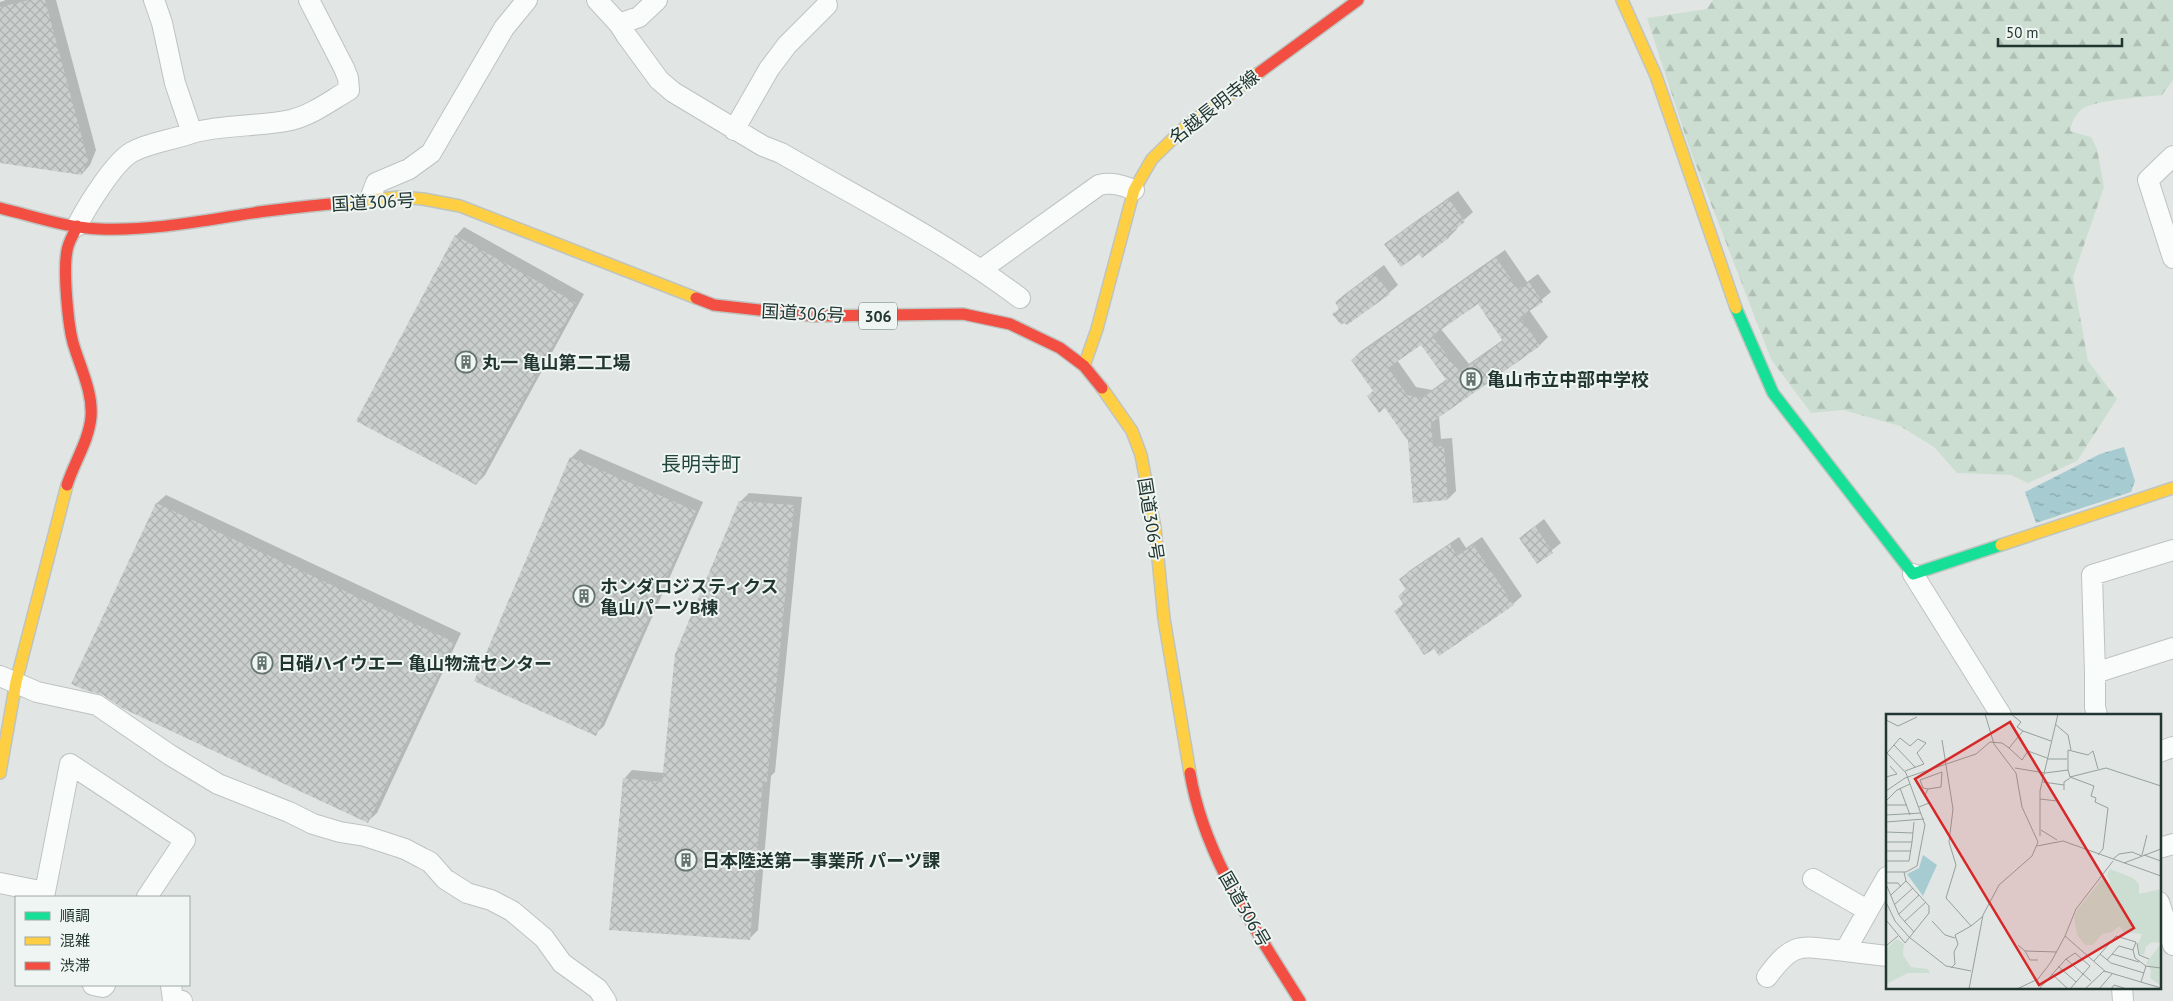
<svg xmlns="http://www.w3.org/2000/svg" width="2173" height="1001" viewBox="0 0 2173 1001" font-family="'PT Sans','Noto Sans JP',sans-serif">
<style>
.forest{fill:url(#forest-firs)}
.water{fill:url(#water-ripples)}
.shadow{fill:#0003;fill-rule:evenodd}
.building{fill:url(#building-cross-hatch);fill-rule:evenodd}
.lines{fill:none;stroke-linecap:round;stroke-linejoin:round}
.street-casing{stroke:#bec3c1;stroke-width:22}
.fast-casing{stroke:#bec4c1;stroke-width:14}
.slow-casing{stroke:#bec4c1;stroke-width:14}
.jam-casing{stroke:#bec4c1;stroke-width:14}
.street{stroke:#fafbfb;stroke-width:20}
.fast{stroke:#16e098;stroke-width:11}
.slow{stroke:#ffcf43;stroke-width:11}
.jam{stroke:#f24e42;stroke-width:11}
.labels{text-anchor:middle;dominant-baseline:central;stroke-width:4;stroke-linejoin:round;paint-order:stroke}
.shield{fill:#eff5f2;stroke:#606f6b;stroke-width:1}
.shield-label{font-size:16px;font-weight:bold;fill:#223631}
.street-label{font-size:18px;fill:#223631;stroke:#eff5f2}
.poi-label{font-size:18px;font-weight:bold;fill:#223631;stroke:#eff5f2;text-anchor:start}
.quarter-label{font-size:20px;fill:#21453c;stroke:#eff5f2}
.inset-road{fill:none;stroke:#95a09c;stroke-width:1}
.view{fill:#d62828;fill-opacity:0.15;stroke:#d62828;stroke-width:2.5}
.inset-edge{fill:none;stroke:#223631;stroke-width:2.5}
</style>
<defs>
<pattern id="forest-firs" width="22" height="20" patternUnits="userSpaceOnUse" patternTransform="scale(1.25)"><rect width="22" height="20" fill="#ccded1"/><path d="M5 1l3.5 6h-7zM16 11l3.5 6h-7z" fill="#afbfb4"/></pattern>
<pattern id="water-ripples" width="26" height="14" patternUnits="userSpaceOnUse" patternTransform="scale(1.25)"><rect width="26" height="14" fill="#a6cbd0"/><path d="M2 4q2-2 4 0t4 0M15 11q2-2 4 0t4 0" fill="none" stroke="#87a6a9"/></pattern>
<pattern id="building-cross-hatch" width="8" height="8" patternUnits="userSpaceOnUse" patternTransform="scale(1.25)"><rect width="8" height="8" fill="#cacfcd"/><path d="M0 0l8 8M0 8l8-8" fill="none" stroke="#adb2b0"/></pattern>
</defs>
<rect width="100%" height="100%" fill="#e1e6e4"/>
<path class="forest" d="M1713 0H2173V80L2162 95C2144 97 2092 100 2081 110 2074 117 2072 122 2070 131L2091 137 2097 149 2104 187 2073 277 2088 361 2117 399 2077 461 2028 483 2011 475 1957 473 1934 447 1900 426 1843 410 1811 413 1771 359 1689 147 1647 18 1707 9Z"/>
<path class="water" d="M2124 447 2135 481 2131 492 2036 523 2025 492 2100 454Z"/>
<path class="shadow" d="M6 0H56L96 150 90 165 82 174 0 161V2Z
M1458 191 1473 212 1456 227 1457 229 1449 237 1422 256 1419 252 1386 244 1395 236Z
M464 227 584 294 485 475 476 484 456 236Z
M1505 250 1527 282 1538 274 1551 292 1529 310 1548 337 1540 345 1439 416 1441 439 1452 438 1456 491 1448 499 1410 441 1352 360 1361 351ZM1478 303 1504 339 1469 364 1441 329ZM1421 343 1447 379 1432 390 1416 387 1397 360Z
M1384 265 1398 285 1389 293 1334 314 1340 308 1336 302 1345 294Z
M580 449 703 502 604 726 595 734 571 458Z
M749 493 802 497 775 772 771 776 758 930 749 939 624 779 632 770 664 773 740 502Z
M166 495 461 633 377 813 368 821 104 694 73 683 157 503Z
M1544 519 1561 543 1537 562 1520 538Z
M1459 537 1466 548 1482 537 1522 596 1513 604 1434 647 1396 611 1404 603 1399 596 1406 589 1400 580 1409 571Z"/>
<path class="building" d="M29 0H45L88 160 82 175 0 163V7Z
M1449 199 1465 222 1447 235 1449 238 1422 258 1419 254 1401 267 1384 244Z
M455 235 576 303 476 485 356 421Z
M1496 258 1518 289 1529 282 1543 302 1520 317 1540 346 1431 423 1433 447 1444 446 1448 500 1413 503 1408 441 1385 408 1379 413 1367 396 1373 391 1351 360ZM1478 304 1503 341 1460 372 1432 336ZM1421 345 1447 381 1422 398 1407 395 1388 368Z
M1375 273 1390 294 1347 325 1344 323 1341 325 1332 314 1339 309 1335 302Z
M570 457 696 511 596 736 474 681Z
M739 501 794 505 767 782 763 781 750 940 609 930 623 778 662 782 675 654Z
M156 503 454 642 368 823 122 708 103 695 85 690 71 684Z
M1535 526 1553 553 1537 564 1519 538Z
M1450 544 1457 556 1473 545 1514 605 1439 656 1434 649 1424 655 1394 611 1404 605 1398 596 1406 590 1399 579Z"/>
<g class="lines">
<g class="street-casing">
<path id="street" d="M597 0 619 24 626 35 659 80 673 92 763 146 781 153C862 200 946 242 1020 298
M619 24 639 17 657 0
M734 130 769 69 787 45 827 5
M192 133C224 124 258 127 291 120 312 115 330 101 349 90L348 78 344 68 309 0
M2173 156 2148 180 2173 258
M370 199 376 183 409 169 431 153 504 28 527 0
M77 226C86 208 114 162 132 152 150 142 173 140 192 133L175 83 162 23 154 0
M982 269 1099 185C1112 182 1122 185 1134 190
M1913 574 2001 715
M2095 673 2092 575 2173 550
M0 676 37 692 97 705 170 755 218 784 289 812 313 824 340 832 365 836 405 849 422 858 430 862 445 879 467 893 491 900 512 911 544 938 562 963 598 989 606 1001
M2097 715 2095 707V673L2173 648
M2159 752 2173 747
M2159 848 2173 844
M1813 879 1867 910
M0 883 45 892
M44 897 70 764 185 840 147 897
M2159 902 2173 945
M1845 951 1887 956
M1767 977C1795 939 1801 947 1845 951L1887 877
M93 985 103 987 105 985
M171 985 173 1000 182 1001
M2122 987 2123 1001"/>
</g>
<g class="fast-casing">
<path id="fast" d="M1736 308 1773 393 1913 574 2001 545"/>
</g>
<g class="slow-casing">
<path id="slow" d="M1622 0 1656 76 1736 308
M331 204 399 197 423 199 460 206 696 298
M1084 366 1097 329 1134 190 1152 159 1185 127 1260 72
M1102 388 1132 431 1141 455 1155 528 1164 619 1190 773
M2001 545 2173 488
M0 773 16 682 67 485"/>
</g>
<g class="jam-casing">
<path id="jam" d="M1260 72 1358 0
M0 208C33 216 67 228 100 229 155 231 206 220 259 212 283 209 307 206 331 204
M696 298 714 305 815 316 963 314 1010 324 1060 348 1084 366 1102 388
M67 485C74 463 89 440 91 417 93 393 81 369 74 346 68 328 63 270 67 251 68 242 74 234 77 226
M1190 773C1204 857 1256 930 1300 1001"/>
</g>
<use href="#street" class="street"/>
<use href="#fast" class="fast"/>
<use href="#slow" class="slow"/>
<use href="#jam" class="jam"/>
</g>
<defs>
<g id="building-ring" transform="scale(1.125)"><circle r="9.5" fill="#eff5f2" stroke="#657470" stroke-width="1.5"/><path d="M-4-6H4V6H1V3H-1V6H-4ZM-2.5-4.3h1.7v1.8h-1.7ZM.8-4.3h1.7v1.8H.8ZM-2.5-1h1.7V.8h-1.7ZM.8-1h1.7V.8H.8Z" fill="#657470"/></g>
</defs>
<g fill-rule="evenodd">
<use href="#building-ring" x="466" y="362"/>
<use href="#building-ring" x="1471" y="379"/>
<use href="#building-ring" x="584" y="596"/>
<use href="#building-ring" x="262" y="663"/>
<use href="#building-ring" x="686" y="860"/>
</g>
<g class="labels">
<rect class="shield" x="859" y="302.5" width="38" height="27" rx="4"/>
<g class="shield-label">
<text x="878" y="316">306</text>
</g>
<g class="street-label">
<text transform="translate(1214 107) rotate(-38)">名越長明寺線</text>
<text transform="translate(373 202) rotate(-3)">国道306号</text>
<text transform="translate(803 313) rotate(3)">国道306号</text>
<text transform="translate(1151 519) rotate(81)">国道306号</text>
<text transform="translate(1245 909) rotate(60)">国道306号</text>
</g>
<g class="poi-label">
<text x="482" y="362">丸一 亀山第二工場</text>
<text x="1487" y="379">亀山市立中部中学校</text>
<text x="600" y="586">ホンダロジスティクス<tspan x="600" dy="21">亀山パーツB棟</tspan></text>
<text x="278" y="663">日硝ハイウエー 亀山物流センター</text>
<text x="702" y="860">日本陸送第一事業所 パーツ課</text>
</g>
<g class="quarter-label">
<text x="701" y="464">長明寺町</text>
</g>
</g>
<g transform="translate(1886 714)">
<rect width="275" height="275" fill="#e1e6e4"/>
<path d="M224 155 247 164 253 170V180L275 175V229L267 228 260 232 258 241 253 240 252 230 256 220 238 218 233 212 226 218 216 220 207 231H199L191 221 188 203 191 196 216 165 225 170 221 161ZM11 225 18 230 17 241 25 253 42 255 44 259H22L0 270V235ZM275 230V264L274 271 264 264 265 256 260 249Z" fill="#ccded1"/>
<path d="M37 141 51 151 37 182 21 160 33 154Z" fill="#a6cbd0"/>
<path class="inset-road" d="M125 0 135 8 131 13 137 17 165 27M0 6 12 12 31 3M169 10 182 21 185 36M56 26 67 95 63 128 70 151 60 184 85 212 96 203M8 31 29 53M123 34 136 46 142 37 161 44M0 38 20 59 39 111 31 152 20 158H0M1 39 14 24 24 32 32 25 40 29 31 39 38 50 19 57M161 45H181M129 54 159 59 182 56 184 63M182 56V36L202 41 207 37 212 55M0 63 11 60 4 52M184 63 208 72 205 82 210 84 209 88 222 94 217 135 212 141M184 63 220 54 275 72M157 68 178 71M14 74 24 101M178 76V68L184 64M0 77 19 64 90 40 104 28 116 29 123 34 137 17M154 85 171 87M0 87 11 76 24 70M0 91H21M33 93 43 89 39 81 42 75 37 74 34 66 56 58 55 73 42 75M0 101 35 99M0 108 38 105M155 116 171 126M0 118 27 119M154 122V77L172 0M0 128H26L28 108M151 132 177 127 275 162M0 137H25M256 141 261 121M258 141 275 147M227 145 233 140 246 138 256 142M0 147H23L26 128M238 149 275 135M0 169H12L15 173M0 170 13 201 28 218M5 181 20 167M0 188 9 207 23 223 60 252 85 257M8 191 27 174M13 200 33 181M0 206 19 229 43 199V192L20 167 18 158M46 207 59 221 69 224M18 208 40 188M251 229 253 241 263 245M132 231 139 237 171 238M0 232 12 222M139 237 144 246H152M214 240 225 249 258 259M226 240 253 248M180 245 189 239 204 252 184 275M221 246 233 232 247 236M208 247 230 222 250 228 247 236 249 244 260 252 255 268M172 252 190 268M259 252 275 254M65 254 69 250 68 238 72 230 69 221 85 212M220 258 179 222 190 195 227 147M166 260 182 275M83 275 97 201 113 171 146 142 152 128 136 93 130 59 108 30 99 0M131 275 152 265 165 248 179 222M153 275 180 245 205 267M199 275 218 257 275 274M213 275 226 260M225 275 228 271 241 275"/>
<path class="view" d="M124 8 248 214 153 271 29 65Z"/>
<rect width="275" height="275" class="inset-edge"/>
</g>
<rect x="15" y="896" width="175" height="90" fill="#eff5f2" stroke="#9da9a5"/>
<rect x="25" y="912" width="25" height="8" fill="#16e098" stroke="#9da9a5"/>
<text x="60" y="921" font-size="15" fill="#223631">順調</text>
<rect x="25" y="937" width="25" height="8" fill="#ffcf43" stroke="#9da9a5"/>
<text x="60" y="946" font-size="15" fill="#223631">混雑</text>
<rect x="25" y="962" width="25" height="8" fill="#f24e42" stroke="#9da9a5"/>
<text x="60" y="971" font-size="15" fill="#223631">渋滞</text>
<path d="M1998 38v8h124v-8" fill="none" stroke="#223631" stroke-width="2.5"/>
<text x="2006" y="38" font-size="15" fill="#223631" stroke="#eff5f2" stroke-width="4" paint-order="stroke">50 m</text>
</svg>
